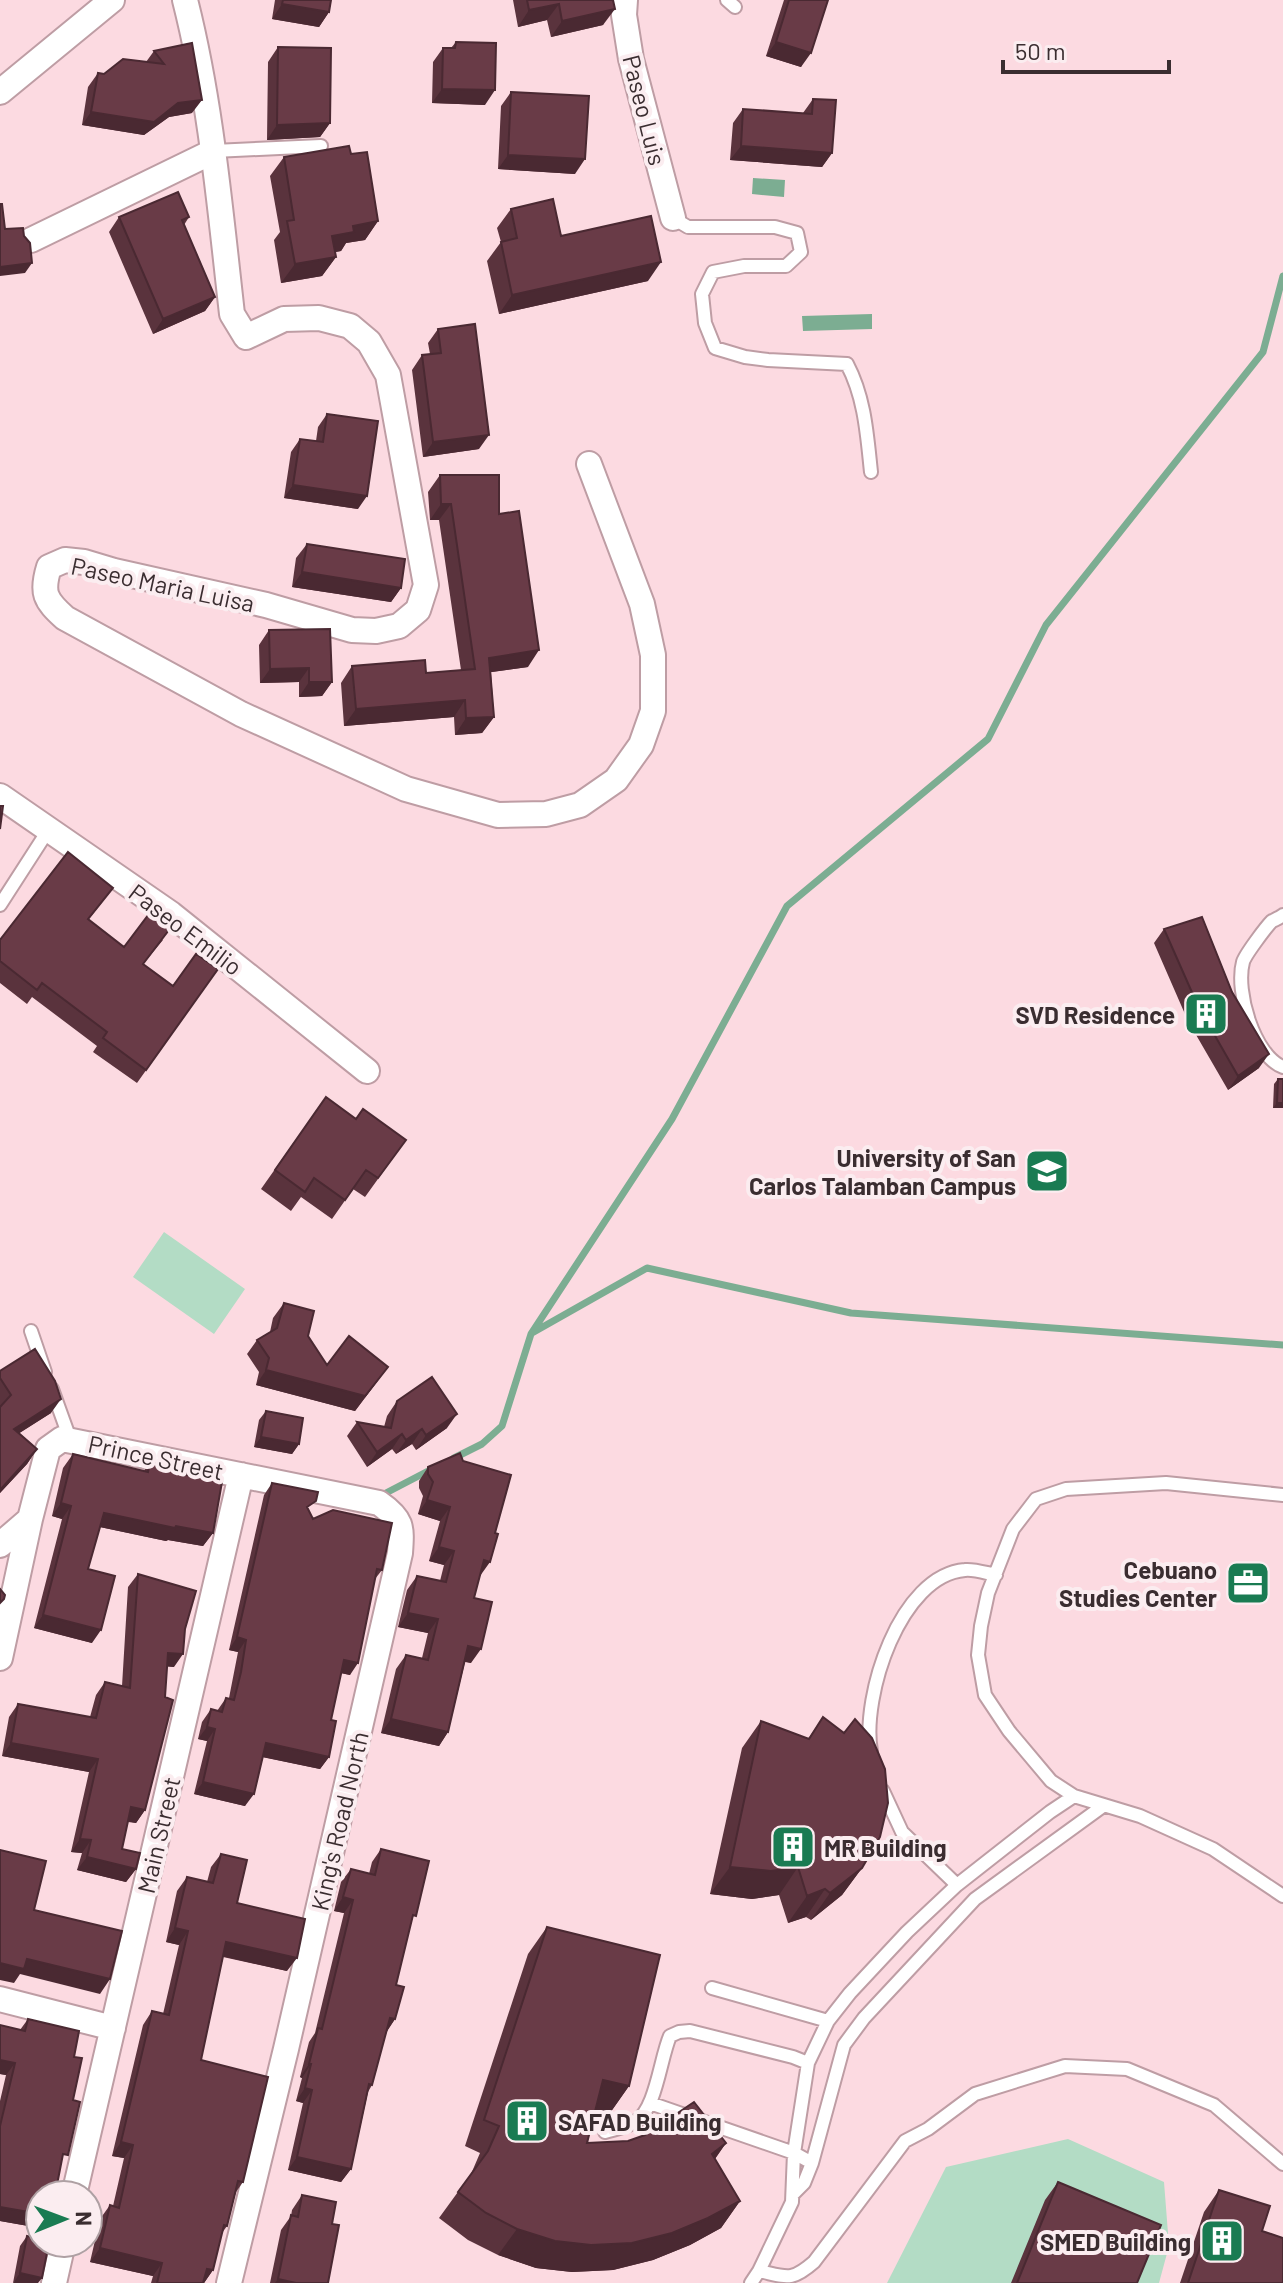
<svg xmlns="http://www.w3.org/2000/svg" width="1283" height="2283" viewBox="0 0 1283 2283" font-family="Barlow,sans-serif">
<style>
.green{fill:#b3dcc5}
.water{fill:#7cad92}
.lines{fill:none;stroke-linecap:round;stroke-linejoin:round}
.stream{stroke:#7cad92;stroke-width:7}
.lane-casing{stroke:#be9da4;stroke-width:16}
.street-casing{stroke:#be9da4;stroke-width:28}
.lane{stroke:#fff;stroke-width:12}
.street{stroke:#fff;stroke-width:24}
.wall{fill:#5a333d}
.shaded-wall{fill:#4a2932}
.building{fill:#693b47;stroke:#4a2932;stroke-width:2}
.labels{text-anchor:middle;dominant-baseline:central;stroke-width:8;stroke-linejoin:round;paint-order:stroke}
.street-label{font-size:24px;fill:#3a2d30;stroke:#fbedf0}
.poi-label{font-size:24px;font-weight:bold;fill:#3a2d30;stroke:#fbedf0;text-anchor:end}
</style>
<rect width="100%" height="100%" fill="#fcdae1"/>
<path class="green" d="M164 1232 245 1289 214 1334 133 1277Z
M1068 2139 1164 2182 1169 2246 1159 2283H887L946 2167Z"/>
<path class="water" d="M753 178 785 180 784 197 752 194Z
M872 314V329L803 331 802 316Z"/>
<g class="lines">
<path class="stream" d="M532 1333 647 1268 851 1313 1283 1345
M454 1458 482 1444 502 1426 531 1334 672 1119 787 906 988 739 1046 625 1263 352 1283 276
M384 1494 432 1469"/>
<g class="lane-casing">
<path id="lane" d="M727 0 735 7
M214 151 321 146
M673 218 688 227H775L797 233 801 252 786 266H744L713 272 702 294 705 323 715 348 745 357 768 360 847 364C865 398 867 435 871 472
M0 905 49 829
M1283 915C1282 916 1273 921 1272 921 1266 927 1245 955 1243 962 1235 991 1254 1056 1283 1067
M31 1331 45 1372
M52 1389 70 1439
M1283 1495 1166 1483 1066 1489 1036 1499 1013 1529 988 1593 981 1626 978 1655 985 1695 1009 1731 1051 1781 1074 1796 1140 1816 1213 1849 1283 1896
M871 1751C861 1697 900 1575 965 1570 974 1569 986 1573 996 1575
M883 1791 902 1832 957 1885
M712 1988 828 2021
M650 2103 794 2153 812 2163
M605 2132C615 2129 627 2127 635 2122 656 2110 660 2059 670 2036L679 2032 690 2031 793 2057 808 2063
M793 2194 804 2183 812 2163 844 2045 864 2018 975 1899 1103 1806
M759 2271C787 2277 791 2282 814 2262L905 2141 928 2129 975 2094 1065 2066 1127 2069 1214 2105 1283 2164
M751 2283 759 2271 792 2202 794 2153 808 2063 828 2021 850 1993 907 1932 957 1885 1050 1812 1074 1796"/>
</g>
<g class="street-casing">
<path id="street" d="M185 0C211 102 220 209 232 314L246 337 284 319 319 318 350 326 369 342 388 375 426 585 418 610 399 626 376 631 352 630 266 605 114 571 84 562 65 560 49 567C41 593 45 600 65 618L241 714 406 789 498 815 546 814 580 805 616 780 641 745 653 711V655L642 604 589 464
M625 0 624 15 631 59 673 218
M0 92 112 0
M31 240 214 151
M0 796 171 914 367 1071
M0 1545 30 1519
M0 1658 30 1519 48 1449 62 1439 379 1503C402 1519 402 1526 400 1553L286 2049 229 2283
M0 1999 113 2028
M74 2195 241 1475
M54 2283 63 2243"/>
</g>
<use href="#lane" class="lane"/>
<use href="#street" class="street"/>
</g>
<path class="wall" d="M275 0H331L329 12 319 27 272 19Z
M513 0H613L603 25 551 37 547 20 518 27Z
M784 0H828L801 67 766 56Z
M456 42 485 105 432 103 433 62 443 48H451Z
M192 43V113L169 117 144 135 82 125 88 87 98 73 104 74 146 62 154 51Z
M278 47 330 123 320 137 267 140 268 62Z
M511 92 575 174 498 169 501 106Z
M813 99 832 153 822 167 730 160 733 123 743 109 803 113Z
M351 154 378 221 365 240 346 243 341 251 335 252 336 257 322 276 281 283 274 240 280 232 270 176 284 157Z
M511 209 561 236 648 281 499 314 487 261 501 242 497 228Z
M119 217H189L184 225 215 297 205 311 153 334 109 232Z
M438 329 479 449 423 457 412 370 422 355 430 354 428 343Z
M327 414 358 509 284 498 291 452 300 439 316 441 318 427Z
M440 475 499 514 528 667 491 672 494 717 482 733 455 735 454 717 344 726 341 683 352 666 426 673 461 670 439 520H430L428 492Z
M307 544 401 588 391 602 292 587 296 558Z
M269 630 332 682 322 696 299 697V682L260 683 259 645Z
M103 901 88 920 124 947 163 940 143 964 173 986 218 969 137 1083 93 1052 97 1046 32 997 27 1004 0 983V940Z
M1164 929 1259 1068 1228 1090 1188 1021 1154 943Z
M1278 1079H1283V1108H1273L1274 1084Z
M326 1097 356 1119 406 1140 365 1197 353 1189 332 1219 301 1197 291 1211 261 1189Z
M284 1303 327 1365 388 1367 355 1411 256 1385 259 1372 247 1354 257 1340 270 1332 273 1318Z
M0 1371 51 1413 19 1433 37 1449 27 1464 0 1493Z
M397 1401 447 1428 416 1450 412 1444 396 1454 392 1449 367 1467 347 1436 357 1422 384 1427 387 1416Z
M266 1411 299 1444 292 1454 254 1447 259 1420Z
M460 1453 480 1576 474 1598 471 1663 465 1662 448 1732 439 1746 381 1733 396 1669 406 1655 422 1658 428 1633 398 1627 407 1590 417 1576 440 1581 444 1565 429 1561 440 1521 418 1514 423 1496 419 1488V1481L428 1467Z
M73 1454 144 1471 150 1462 186 1475 213 1533 203 1546 168 1540 166 1541 100 1527 88 1569 92 1643 34 1628 62 1519 52 1516 63 1468Z
M272 1483 309 1511 313 1519 382 1570 375 1579 350 1675 341 1673 331 1720 329 1757 320 1769 263 1757 245 1806 194 1794 207 1741 198 1739 202 1722 211 1709 217 1711 226 1698H229L238 1652 229 1650 264 1495Z
M138 1574 174 1667 167 1666 145 1810 136 1823 128 1822 122 1849 136 1869 126 1882 77 1870 82 1853 71 1852 89 1772 2 1756 9 1717 18 1704 90 1717 96 1695 105 1682 122 1686 128 1587Z
M823 1717 862 1868 842 1895 811 1920 806 1917 788 1923 779 1895 752 1899 710 1894 742 1748 761 1721 808 1739Z
M381 1849 411 1922 396 1985 395 2019 386 2032 372 2085 368 2092 351 2169 341 2182 288 2170 303 2103 296 2101 302 2078 300 2077 309 2042 315 2033 344 1913 334 1911 341 1882 351 1869 369 1874 372 1862Z
M221 1854 237 1903 287 1971 223 1957 201 2060 243 2182 236 2192 227 2226 222 2233 213 2270 204 2283H151L153 2276 90 2262 100 2219 110 2205 113 2206 124 2158 112 2156 143 2025 152 2011 163 2014 179 1945 166 1942 177 1891 187 1877 207 1882 211 1867Z
M547 1927 629 2086 610 2113 595 2110 587 2143H726L715 2159 740 2201 721 2228 690 2245 653 2260 613 2270 572 2272 536 2268 498 2255 468 2240 439 2218 471 2174 480 2153 465 2146 528 1954Z
M28 2019 74 2057 73 2100 61 2164 40 2195 34 2227 0 2221V2101L6 2075 0 2074V2025L20 2030Z
M1058 2182 1137 2283H1011L1045 2200Z
M1219 2190 1262 2231 1283 2283H1180L1204 2212Z
M302 2195 332 2224 328 2283H270L281 2230 291 2216 292 2210Z
M27 2236 49 2243 13 2283 20 2246Z"/>
<path class="shaded-wall" d="M282 4 329 12 319 27 272 19Z
M559 4 547 20 518 27 529 10Z
M615 9 603 25 551 37 562 21Z
M776 42 811 53 801 67 766 56Z
M442 89 495 90 485 105 432 103Z
M202 100 192 113 169 117 144 135 82 125 91 112 178 103Z
M330 123 320 137 267 140 277 125Z
M741 146 832 153 822 167 730 160Z
M508 155 585 159 575 174 498 169Z
M378 221 365 240 346 243 341 251 319 255 332 236 353 226Z
M336 257 322 276 281 283 295 264Z
M661 262 648 281 499 314 512 295Z
M32 263 25 273 0 276V267Z
M215 297 205 311 153 334 163 319Z
M489 435 479 449 423 457 433 442Z
M293 485 367 496 358 509 284 498Z
M441 504H451L439 520H430Z
M302 572 401 588 391 602 292 587Z
M539 650 528 667 478 674 489 658Z
M309 668 299 682 260 683 270 669Z
M309 682H332L322 696 299 697Z
M465 700 454 717 344 726 356 709Z
M494 717 482 733 455 735 466 718Z
M1269 1054 1259 1068 1228 1090 1238 1076Z
M1277 1103H1283V1108H1273Z
M388 1367 355 1411 256 1385 266 1370Z
M61 1399 51 1413 4 1443 14 1429Z
M457 1414 447 1428 416 1450 426 1435Z
M422 1429 412 1444 396 1454 406 1440Z
M402 1434 392 1449 367 1467 377 1452Z
M261 1437 299 1444 292 1454 254 1447Z
M37 1449 27 1464 0 1493V1490Z
M427 1500 450 1507 440 1521 418 1514Z
M61 1503 71 1506 62 1519 52 1516Z
M104 1513 213 1533 203 1546 168 1540 166 1541 95 1526Z
M439 1547 454 1551 444 1565 429 1561Z
M484 1560 490 1562 480 1576Z
M408 1613 438 1619 428 1633 398 1627Z
M43 1615 101 1630 92 1643 34 1628Z
M237 1637 246 1640 238 1652 229 1650Z
M468 1646 481 1649 471 1663 459 1660Z
M168 1653 183 1654 174 1667 159 1666Z
M344 1660 358 1663 350 1675 336 1672Z
M391 1719 448 1732 439 1746 381 1733Z
M207 1727 215 1729 207 1741 198 1739Z
M11 1743 98 1759 89 1772 2 1756Z
M266 1743 329 1757 320 1769 257 1756Z
M203 1782 254 1794 245 1806 194 1794Z
M131 1807 145 1810 136 1823 122 1820Z
M80 1839 91 1840 82 1853 71 1852Z
M87 1857 136 1869 126 1882 77 1870Z
M730 1867H798L779 1895 752 1899 710 1894Z
M862 1868 842 1895 811 1920 830 1893Z
M825 1889 806 1917 788 1923 807 1896Z
M343 1897 353 1900 344 1913 334 1911Z
M175 1928 188 1931 179 1945 166 1942Z
M226 1942 297 1958 287 1971 217 1955Z
M27 1959 110 1979 100 1994 20 1974 14 1983 0 1980V1963Z
M390 2018 395 2019 386 2033Z
M0 2060 15 2063 6 2075 0 2074Z
M309 2064H311L302 2078 300 2077Z
M603 2080 629 2086 610 2113 584 2107Z
M305 2088 312 2090 303 2103 296 2101Z
M121 2142 133 2145 124 2158 112 2156Z
M726 2143 707 2170 712 2154Z
M297 2157 351 2169 341 2182 288 2170Z
M740 2201 721 2228 690 2245 653 2260 613 2270 572 2272 536 2268 498 2255 517 2229Z
M0 2207 40 2214V2218L34 2227 0 2221Z
M100 2248 162 2263 153 2276 90 2262Z
M207 2269 213 2270 204 2283 198 2282Z
M20 2273 42 2278 38 2283H13Z
M278 2279 296 2283H275Z"/>
<path class="building" d="M283 0H331L329 12 282 4Z
M527 0H613L615 9 562 21 559 4 529 10Z
M789 0H828L811 53 776 42Z
M456 42 496 43 495 90 442 89 443 48H455Z
M192 43 202 100 178 103 154 122 91 112 98 73 104 74 123 59 164 64 154 51Z
M278 47 331 48 330 123 277 125Z
M511 92 589 96 585 159 508 155Z
M813 99 836 100 832 153 741 146 743 109 812 114Z
M349 146 351 154 367 152 378 221 353 226 354 232 332 236 336 257 295 264 287 221 294 220 284 157Z
M178 192 189 217 182 220 215 297 163 319 119 217Z
M553 199 561 236 651 216 661 262 512 295 501 242 517 238 511 209Z
M0 204H2L5 229 23 228 24 236 30 243 32 263 0 267Z
M475 324 489 435 433 442 422 355 441 353 438 329Z
M327 414 378 421 367 496 293 485 300 439 323 442Z
M440 475H499V514L519 511 539 650 489 658 494 717 466 718 465 700 356 709 352 666 425 660 426 673 475 669 451 504H441Z
M307 544 405 559 401 588 302 572Z
M330 629 332 682H309V668L270 669 269 630Z
M0 806H3L0 829Z
M68 852 113 888 88 919 124 947 152 910 172 926 143 964 173 986 196 954 218 969 146 1070 103 1038 107 1032 42 983 37 990 0 961V940Z
M1202 917 1232 992 1269 1054 1238 1076 1198 1006 1164 929Z
M1278 1079H1283V1103H1277Z
M326 1097 356 1119 363 1109 406 1140 378 1178 366 1170 345 1200 314 1178 305 1192 275 1170Z
M284 1303 314 1311 308 1336 327 1365 349 1336 388 1367 365 1396 266 1370 269 1358 257 1340 277 1328Z
M35 1349 55 1381 61 1399 14 1429 37 1449 0 1490V1407L11 1395 0 1378V1371Z
M432 1377 457 1414 426 1435 422 1429 406 1440 402 1434 377 1452 357 1422 391 1428 397 1401Z
M266 1411 303 1418 299 1444 261 1437Z
M460 1453 463 1461 511 1475 495 1533 498 1534 490 1562 484 1560 474 1598 492 1602 481 1649 468 1646 448 1732 391 1719 406 1655 428 1660 438 1619 408 1613 417 1576 446 1582 454 1551 439 1547 450 1507 427 1500 433 1482 428 1474V1467Z
M73 1454 148 1472 150 1462 187 1470 186 1475 222 1482 213 1533 176 1526 175 1528 104 1513 88 1569 115 1576 101 1630 43 1615 71 1506 61 1503Z
M272 1483 318 1492 316 1501 307 1507 313 1519 333 1510 392 1523 382 1570 377 1569 358 1663 344 1660 331 1720 336 1721 329 1757 266 1743 254 1794 203 1782 215 1729 207 1727 211 1709 222 1712 226 1698 234 1700 241 1672 246 1640 237 1637Z
M138 1574 196 1591 185 1629 183 1654 168 1653 165 1697 173 1700 145 1810 131 1807 122 1849 140 1853 136 1869 87 1857 91 1840 80 1839 98 1759 11 1743 18 1704 96 1718 105 1682 130 1688Z
M0 1589 5 1595 4 1599 0 1603Z
M823 1717 844 1733 855 1719 872 1738 885 1769 888 1803 880 1837 862 1868 830 1893 825 1889 807 1896 798 1867 771 1871 730 1867 761 1721 809 1739Z
M381 1849 429 1861 416 1916 413 1915 396 1985 404 1987 395 2019 390 2018 372 2085 369 2084 351 2169 297 2157 312 2090 305 2088 311 2064H309L318 2028 322 2029 353 1900 343 1897 351 1869 375 1875Z
M0 1850 46 1861 34 1910 122 1931 110 1979 27 1959 24 1969 0 1963Z
M221 1854 247 1860 237 1903 305 1919 297 1958 226 1942 201 2060 268 2077 243 2182 238 2181 227 2226 224 2225 213 2270 207 2269 203 2283H157L162 2263 100 2248 110 2205 119 2208 133 2145 121 2142 152 2011 169 2015 188 1931 175 1928 187 1877 213 1883Z
M547 1927 660 1955 629 2086 603 2080 587 2143 628 2141 645 2135 694 2102 726 2143 712 2154 740 2201 708 2218 672 2233 632 2243 591 2245 555 2241 517 2229 486 2213 458 2192 488 2151 499 2126 484 2120Z
M28 2019 79 2031 74 2057 82 2058 73 2100 80 2102 68 2155 63 2154 55 2195H40V2214L0 2207V2126L15 2063 0 2060V2025L25 2031Z
M1058 2182 1161 2225 1137 2283H1017Z
M1219 2190 1270 2206 1262 2231 1283 2238V2283H1188Z
M302 2195 336 2202 332 2224 339 2225 328 2283H296L278 2279 291 2215 298 2217Z
M27 2236 40 2239V2243H49L42 2278 20 2273Z"/>
<defs>
<g id="building-square" transform="scale(2.3)"><rect x="-9" y="-9" width="18" height="18" rx="4" fill="#1a7b52" stroke="#fbedf0"/><path d="M-4-6H4V6H1V3H-1V6H-4ZM-2.5-4.3h1.7v1.8h-1.7ZM.8-4.3h1.7v1.8H.8ZM-2.5-1h1.7V.8h-1.7ZM.8-1h1.7V.8H.8Z" fill="#fff"/></g>
<g id="university-square" transform="scale(2.3)"><rect x="-9" y="-9" width="18" height="18" rx="4" fill="#1a7b52" stroke="#fbedf0"/><path d="M0-5L7-2L0 1L-7-2ZM-4 1L0 2.5L4 1V4Q0 6-4 4Z" fill="#fff"/></g>
<g id="office-square" transform="scale(2.3)"><rect x="-9" y="-9" width="18" height="18" rx="4" fill="#1a7b52" stroke="#fbedf0"/><path d="M-6-3h4V-5.5h4V-3h4V5H-6ZM-1-4.5V-3h2v-1.5ZM-6 0V1H6V0Z" fill="#fff"/></g>
</defs>
<g fill-rule="evenodd">
<use href="#building-square" x="1206" y="1014"/>
<use href="#university-square" x="1047" y="1171"/>
<use href="#office-square" x="1248" y="1583"/>
<use href="#building-square" x="793" y="1847"/>
<use href="#building-square" x="527" y="2121"/>
<use href="#building-square" x="1222" y="2241"/>
</g>
<g class="labels">
<g class="street-label">
<text transform="translate(645 110) rotate(76)">Paseo Luis</text>
<text transform="translate(163 584) rotate(12)">Paseo Maria Luisa</text>
<text transform="translate(186 929) rotate(37)">Paseo Emilio</text>
<text transform="translate(156 1457) rotate(12)">Prince Street</text>
<text transform="translate(339 1821) rotate(-77)">King's Road North</text>
<text transform="translate(158 1835) rotate(-77)">Main Street</text>
</g>
<g class="poi-label">
<text x="1175" y="1014">SVD Residence</text>
<text x="1016" y="1157">University of San<tspan x="1016" dy="28">Carlos Talamban Campus</tspan></text>
<text x="1217" y="1569">Cebuano<tspan x="1217" dy="28">Studies Center</tspan></text>
<text x="824" y="1847" text-anchor="start">MR Building</text>
<text x="558" y="2121" text-anchor="start">SAFAD Building</text>
<text x="1191" y="2241">SMED Building</text>
</g>
</g>
<g transform="translate(64 2219) rotate(89)"><circle r="38" fill="#fbedf0" stroke="#aea0a3" stroke-width="2"/>
<path d="M0-6L14 30L0 20L-14 30Z" fill="#1a7b52"/>
<text y="-12" font-size="22" font-weight="bold" text-anchor="middle" fill="#3a2d30">N</text>
</g>
<path d="M1003 60v12h166v-12" fill="none" stroke="#3a2d30" stroke-width="4"/>
<text x="1015" y="60" font-size="24" fill="#3a2d30" stroke="#fbedf0" stroke-width="6" paint-order="stroke">50 m</text>
</svg>
